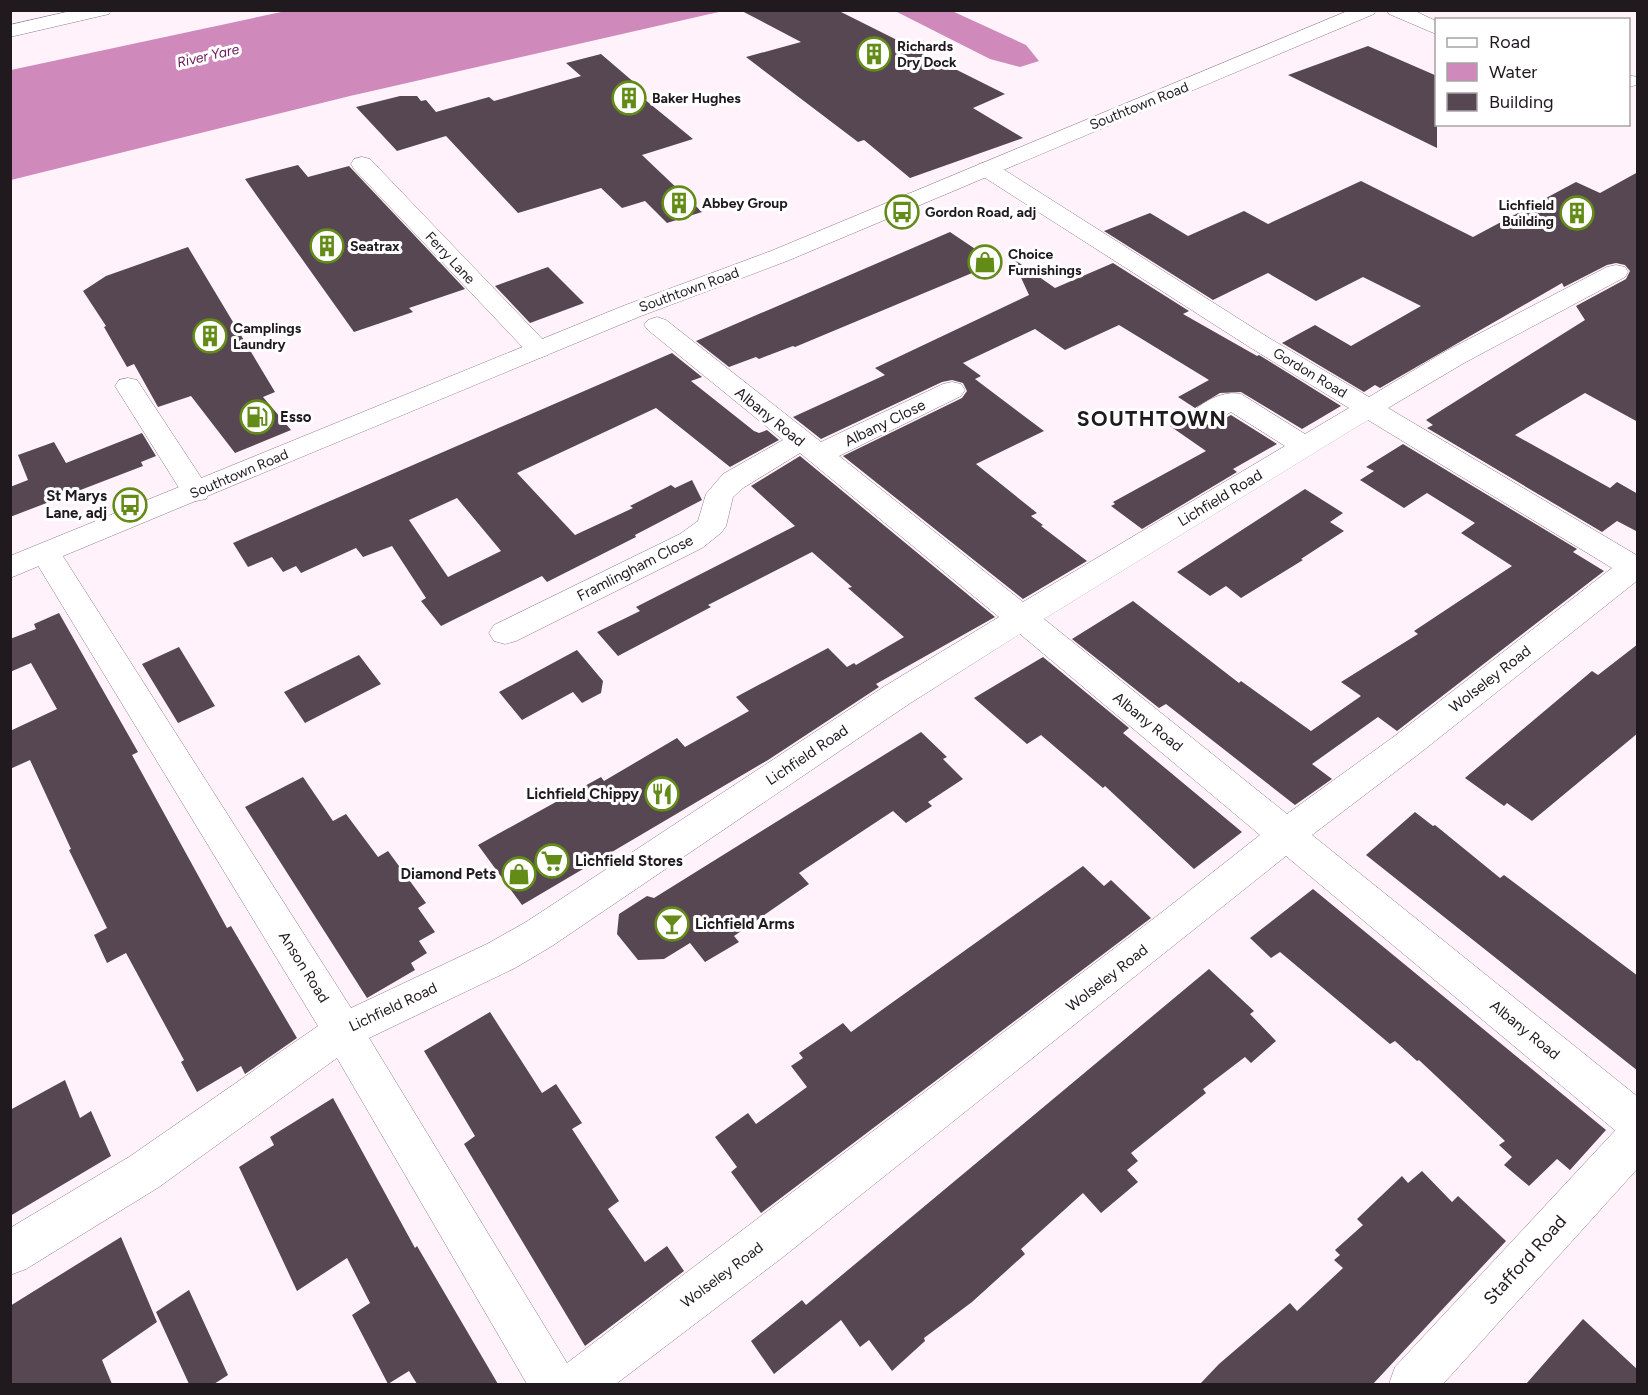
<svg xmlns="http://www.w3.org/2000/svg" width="1648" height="1395" viewBox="0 0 1648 1395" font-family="Figtree,sans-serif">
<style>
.water{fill:#cf89bb}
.building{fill:#574752;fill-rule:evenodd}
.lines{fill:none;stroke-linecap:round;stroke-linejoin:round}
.minor-casing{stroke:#8f7d89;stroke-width:1}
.tertiary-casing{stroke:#8f7d89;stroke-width:1}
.primary-casing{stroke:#8f7d89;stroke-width:1}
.minor{fill:#fff;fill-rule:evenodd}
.tertiary{fill:#fff;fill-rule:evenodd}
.primary{fill:#fff;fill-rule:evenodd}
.labels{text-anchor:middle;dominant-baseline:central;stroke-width:6;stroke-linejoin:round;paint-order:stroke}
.far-poi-label{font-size:14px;font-weight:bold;fill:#20191e;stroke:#fff;text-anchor:start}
.far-water-label{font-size:14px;font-style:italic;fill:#6b1a5a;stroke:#fff}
.far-street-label{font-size:14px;fill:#20191e;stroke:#fff}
.poi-label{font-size:15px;font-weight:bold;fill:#20191e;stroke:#fff;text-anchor:start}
.street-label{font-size:15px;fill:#20191e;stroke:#fff}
.near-street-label{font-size:18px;fill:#20191e;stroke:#fff}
.district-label{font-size:21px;font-weight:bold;letter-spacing:1.5px;fill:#20191e;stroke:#fff}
</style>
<rect width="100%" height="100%" fill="#fff2fa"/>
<path class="water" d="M286 11V10L723 11 350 96 11 180V70Z
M895 11H952L1026 45 1039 61 1020 67 990 59Z"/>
<path class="building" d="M740 10H837L1005 94 973 108 1023 138 910 178 864 140 858 142 746 57 801 42Z
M1368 46 1437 76V148L1288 75Z
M601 54 643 90H641L643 92 638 94 693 139 642 155 702 212 667 223 645 201 622 208 601 188 518 213 446 136 397 151 356 107 400 96H417L421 101 426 100 436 112 489 97 494 101 581 76 566 63Z
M298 165 308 177 349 166 465 289 409 308 413 312 354 332 245 179Z
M1638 172V422L1585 393 1515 435 1610 488 1617 482 1638 494V532L1617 521 1602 532 1427 428 1433 425 1426 420 1585 320 1576 306 1626 279 1630 271 1625 265 1616 263 1607 265 1564 287 1562 283 1380 388 1375 385 1364 392 1282 343 1315 325 1351 346 1421 306 1363 277 1316 301 1268 273 1213 300 1104 231 1150 213 1188 236 1244 211 1268 224 1361 181 1473 237 1576 182 1600 193Z
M950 232 996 263 795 347 793 346 759 359 756 357 729 367 696 341Z
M188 247 275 392 263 397 291 430 235 453 191 396 158 407 134 364 127 367 104 327 106 326 83 291 106 276Z
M1012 258 1055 288 1113 263 1189 311 1183 314 1257 356 1259 355 1341 406 1302 429 1241 392 1220 393 1195 408 1178 397 1209 380 1119 325 1065 350 1035 329 963 363 981 376 975 379 1044 431 976 464 1037 513 1031 516 1043 525 1041 526 1087 561 1023 599 843 456 962 398 967 391 963 383 952 380 942 382 821 439 793 417 885 375 875 368 1029 295Z
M548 267 584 303 530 323 495 286Z
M672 353 702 377 691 381 754 431 759 433 767 430 779 440 730 467 656 408 517 473 575 535 633 508 630 506 671 485 675 488 692 480 702 500 635 535 636 537 547 582 542 576 441 626 421 601 426 598 392 546 363 557 356 548 301 573 296 566 283 572 272 557 248 567 233 543ZM457 498 501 551 448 577 409 520Z
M1231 415 1277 444 1233 469 1237 472 1142 529 1111 506 1115 504 1113 502 1206 451 1170 426 1189 416 1195 423 1205 425 1216 423Z
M142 433 156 456 141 462 143 466 10 517V487L28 480 18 455 54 442 66 463Z
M1403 444 1577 549 1573 552 1604 571 1397 731 1378 717 1312 764 1332 779 1295 805 1166 704 1159 708 1072 639 1133 601 1239 683 1241 681 1311 731 1361 696 1341 682 1418 634 1414 631 1512 566 1461 533 1475 523 1427 493 1404 508 1360 480 1374 471 1366 467Z
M800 456 995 617 876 684 879 687 768 760 522 905 478 845 601 777 604 781 677 738 685 747 749 711 736 697 828 648 847 667 854 663 856 665 904 637 848 588 852 587 812 552 708 605 711 607 618 656 597 632 640 611 636 607 795 526 751 486Z
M1305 489 1343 513 1330 522 1344 531 1301 559 1303 560 1241 598 1226 586 1210 596 1177 572Z
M59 613 138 752 132 755 227 928 231 926 297 1038 245 1074 241 1066 197 1092 181 1062 184 1060 126 953 107 963 94 935 107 928 69 850 71 849 30 760 10 769V731L57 709 31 663 10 672V639L36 629 34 624Z
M1638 644V733L1532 821 1507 803 1504 806 1465 778 1592 671 1598 675Z
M179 647 215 706 178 723 142 664Z
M577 650 603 681 601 693 582 703 573 692 522 720 499 692Z
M359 655 381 684 305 723 284 692Z
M1043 657 1129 728 1123 733 1242 832 1194 869 1105 786 1103 788 1041 735 1027 744 974 698Z
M921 732 947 757 943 759 963 779 928 802 932 806 906 823 893 811 799 873 809 884 734 936 739 942 705 962 690 943 664 959 638 960 617 934 619 914 647 896 654 898Z
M303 777 333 821 346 814 378 857 388 851 426 903 418 908 435 932 419 941 427 953 411 963 415 970 367 998 245 807Z
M1415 812 1433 826 1435 825 1500 878 1504 875 1638 976V1071L1366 855Z
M1083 866 1104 886 1111 880 1151 918 761 1213 731 1172 737 1167 715 1137 748 1113 756 1124 807 1087 791 1066 803 1058 799 1053 843 1023 851 1032Z
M1313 889 1606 1130 1570 1170 1557 1159 1529 1186 1504 1165 1512 1157 1499 1145 1505 1141 1419 1060 1417 1061 1395 1041 1390 1044 1280 952 1271 958 1250 938Z
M1209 969 1254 1011 1250 1014 1276 1041 1251 1063 1245 1057 1203 1089 1206 1093 1131 1153 1138 1161 1127 1170 1138 1182 1101 1213 1083 1193 1021 1249 1025 1254 972 1302 924 1338 925 1341 892 1371 869 1340 860 1347 841 1320 774 1374 751 1341 802 1300 806 1305Z
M490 1012 542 1093 556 1084 582 1123 572 1129 619 1201 608 1209 645 1262 667 1246 684 1271 585 1346 464 1144 475 1136 424 1051Z
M65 1080 80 1118 91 1111 111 1156 10 1216V1110Z
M333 1098 415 1248 417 1246 498 1384H417L409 1371 388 1384 352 1315 370 1303 347 1258 297 1291 239 1167 274 1145 270 1137Z
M1422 1171 1452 1202 1458 1196 1506 1241 1373 1384H1200L1219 1364 1290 1303 1297 1311 1343 1268 1334 1260 1340 1255 1335 1250 1363 1225 1357 1219 1402 1176 1408 1183Z
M121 1237 157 1322 102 1360 112 1384H10V1306Z
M189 1290 228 1375 214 1384H189L156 1312Z
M1583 1319 1638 1370V1384H1526Z"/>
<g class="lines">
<g class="minor-casing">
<path id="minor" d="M1387 10H1413L1436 21V34L1389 14Z
M1628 75 1637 77V85L1628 87Z
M362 157 370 159 548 345 552 350 548 355 539 358 530 355 354 169 351 164 354 159Z
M987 162 995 164 1269 338 1369 397 1446 351 1607 267 1616 265 1625 267 1628 272 1625 277 1464 363 1388 408 1638 556V580L1420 753 1312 835 1638 1097V1143L1623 1137 1286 856 783 1257 616 1384H527L337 1058 159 1187 26 1269 10 1275V1228L129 1157 318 1026 31 554 35 547 46 544 57 547 351 1008 487 944 526 922 885 686 999 617 800 453 743 488 733 497 726 526 721 533 702 548 516 641 505 644 494 641 489 633 494 625 680 534 698 521 706 494 723 474 783 440 648 330 644 325 648 320 657 317 666 320 821 442 943 384 952 382 961 384 965 390 961 396 839 456 1023 602 1285 446 1231 412 1215 421 1205 423 1195 421 1191 415C1201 401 1225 390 1241 394L1305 434 1349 408 1251 348 979 174 976 169 979 164ZM1368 420 1612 568 1396 735 1287 814 1044 619ZM1020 634 1260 835 1161 913 567 1363 369 1038 515 968 552 946 909 704Z
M128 378 137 380 206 485 210 492 206 499 196 501 186 499 115 386 119 380Z"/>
</g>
<g class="tertiary-casing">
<path id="tertiary" d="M1350 10H1376L1374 14 787 261 641 316 10 578V556L623 306 771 251Z
M1638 1116V1168L1443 1384H1389L1395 1367 1623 1122Z"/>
</g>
<g class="primary-casing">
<path id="primary" d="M75 10H111L109 14 10 37V25Z"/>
</g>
<use href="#minor" class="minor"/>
<use href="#tertiary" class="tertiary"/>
<use href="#primary" class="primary"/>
</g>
<defs>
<g id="building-ring" transform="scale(1.725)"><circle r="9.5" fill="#fff" stroke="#638b17" stroke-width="1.5"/><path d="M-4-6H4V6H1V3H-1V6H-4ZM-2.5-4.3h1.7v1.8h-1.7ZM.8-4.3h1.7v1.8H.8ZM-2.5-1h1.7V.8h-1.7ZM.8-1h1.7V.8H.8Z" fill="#638b17"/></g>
<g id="bus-ring" transform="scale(1.725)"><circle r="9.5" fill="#fff" stroke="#638b17" stroke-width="1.5"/><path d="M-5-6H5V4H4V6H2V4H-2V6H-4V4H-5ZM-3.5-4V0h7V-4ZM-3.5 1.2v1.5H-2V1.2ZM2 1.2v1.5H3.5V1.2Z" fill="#638b17"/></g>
<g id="shop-ring" transform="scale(1.725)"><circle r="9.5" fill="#fff" stroke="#638b17" stroke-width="1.5"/><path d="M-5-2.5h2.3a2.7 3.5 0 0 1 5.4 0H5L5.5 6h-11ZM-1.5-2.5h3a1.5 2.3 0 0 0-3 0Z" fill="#638b17"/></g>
<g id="fuel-ring" transform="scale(1.725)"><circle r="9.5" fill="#fff" stroke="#638b17" stroke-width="1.5"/><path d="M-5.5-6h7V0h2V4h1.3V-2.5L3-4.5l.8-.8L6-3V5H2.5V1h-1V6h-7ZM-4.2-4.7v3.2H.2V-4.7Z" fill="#638b17"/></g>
<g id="restaurant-ring" transform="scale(1.725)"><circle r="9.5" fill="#fff" stroke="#638b17" stroke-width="1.5"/><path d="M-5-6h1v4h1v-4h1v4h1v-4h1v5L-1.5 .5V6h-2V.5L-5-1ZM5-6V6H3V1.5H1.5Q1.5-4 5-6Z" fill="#638b17"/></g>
<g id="supermarket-ring" transform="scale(1.725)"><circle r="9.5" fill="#fff" stroke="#638b17" stroke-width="1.5"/><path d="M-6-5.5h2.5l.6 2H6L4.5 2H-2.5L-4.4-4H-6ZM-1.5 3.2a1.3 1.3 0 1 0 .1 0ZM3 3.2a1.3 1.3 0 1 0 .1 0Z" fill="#638b17"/></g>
<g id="bar-ring" transform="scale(1.725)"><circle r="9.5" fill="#fff" stroke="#638b17" stroke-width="1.5"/><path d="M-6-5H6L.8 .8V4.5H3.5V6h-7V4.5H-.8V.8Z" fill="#638b17"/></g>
</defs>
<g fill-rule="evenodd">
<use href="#building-ring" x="874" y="54"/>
<use href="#building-ring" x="629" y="98"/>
<use href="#building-ring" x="679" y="203"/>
<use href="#bus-ring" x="902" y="212"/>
<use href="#building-ring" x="1577" y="213"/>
<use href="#building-ring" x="327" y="246"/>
<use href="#shop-ring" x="985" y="262"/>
<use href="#building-ring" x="210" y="336"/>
<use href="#fuel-ring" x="257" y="417"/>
<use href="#bus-ring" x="130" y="505"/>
<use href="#restaurant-ring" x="662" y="794"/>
<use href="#supermarket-ring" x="552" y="861"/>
<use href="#shop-ring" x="519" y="874"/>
<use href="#bar-ring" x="672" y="924"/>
</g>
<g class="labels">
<g class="far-poi-label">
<text x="897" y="46">Richards<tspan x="897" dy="16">Dry Dock</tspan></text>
<text x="652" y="98">Baker Hughes</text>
<text x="702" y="203">Abbey Group</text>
<text x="1554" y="205" text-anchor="end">Lichfield<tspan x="1554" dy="16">Building</tspan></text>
<text x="925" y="212">Gordon Road, adj</text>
<text x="350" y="246">Seatrax</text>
<text x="1008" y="254">Choice<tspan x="1008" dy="16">Furnishings</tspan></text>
<text x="233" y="328">Camplings<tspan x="233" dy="16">Laundry</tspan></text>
</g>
<g class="far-water-label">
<text transform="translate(208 56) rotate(-13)">River Yare</text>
</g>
<g class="far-street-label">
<text transform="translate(1139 106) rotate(-22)">Southtown Road</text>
<text transform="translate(450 258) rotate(47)">Ferry Lane</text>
<text transform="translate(689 290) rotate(-20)">Southtown Road</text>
<text transform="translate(1310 373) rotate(31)">Gordon Road</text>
<text transform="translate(239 474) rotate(-23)">Southtown Road</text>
</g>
<g class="poi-label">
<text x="280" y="417">Esso</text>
<text x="107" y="496" text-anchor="end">St Marys<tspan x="107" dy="17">Lane, adj</tspan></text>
<text x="639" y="794" text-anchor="end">Lichfield Chippy</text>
<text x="575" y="861">Lichfield Stores</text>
<text x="496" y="874" text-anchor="end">Diamond Pets</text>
<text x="695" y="924">Lichfield Arms</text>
</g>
<g class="street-label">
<text transform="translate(770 417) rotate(39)">Albany Road</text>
<text transform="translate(885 423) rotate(-26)">Albany Close</text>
<text transform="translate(1220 498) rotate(-31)">Lichfield Road</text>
<text transform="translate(635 568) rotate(-27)">Framlingham Close</text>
<text transform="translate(1490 679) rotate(-38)">Wolseley Road</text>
<text transform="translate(1148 722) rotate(39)">Albany Road</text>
<text transform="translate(807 755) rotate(-34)">Lichfield Road</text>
<text transform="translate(304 967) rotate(58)">Anson Road</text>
<text transform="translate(1107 978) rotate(-38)">Wolseley Road</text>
<text transform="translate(393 1007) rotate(-25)">Lichfield Road</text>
<text transform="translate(1525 1030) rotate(39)">Albany Road</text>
<text transform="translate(722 1275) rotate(-37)">Wolseley Road</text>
</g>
<g class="near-street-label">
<text transform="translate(1525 1260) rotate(-48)">Stafford Road</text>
</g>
<g class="district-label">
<text x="1152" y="418">SOUTHTOWN</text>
</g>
</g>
<rect width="1648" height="1395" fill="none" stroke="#20191e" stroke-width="24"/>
<rect x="1435" y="18" width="195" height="108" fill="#ffffff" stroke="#a6a3a5" stroke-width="1.5"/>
<rect x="1447" y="38" width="30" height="9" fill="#ffffff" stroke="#a6a3a5" stroke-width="1.5"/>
<text x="1489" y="48" font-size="18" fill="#20191e">Road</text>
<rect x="1447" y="63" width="30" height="18" fill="#cf89bb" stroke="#a6a3a5" stroke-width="1.5"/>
<text x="1489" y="78" font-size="18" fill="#20191e">Water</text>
<rect x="1447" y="93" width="30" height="18" fill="#574752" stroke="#a6a3a5" stroke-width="1.5"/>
<text x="1489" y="108" font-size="18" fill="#20191e">Building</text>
</svg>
